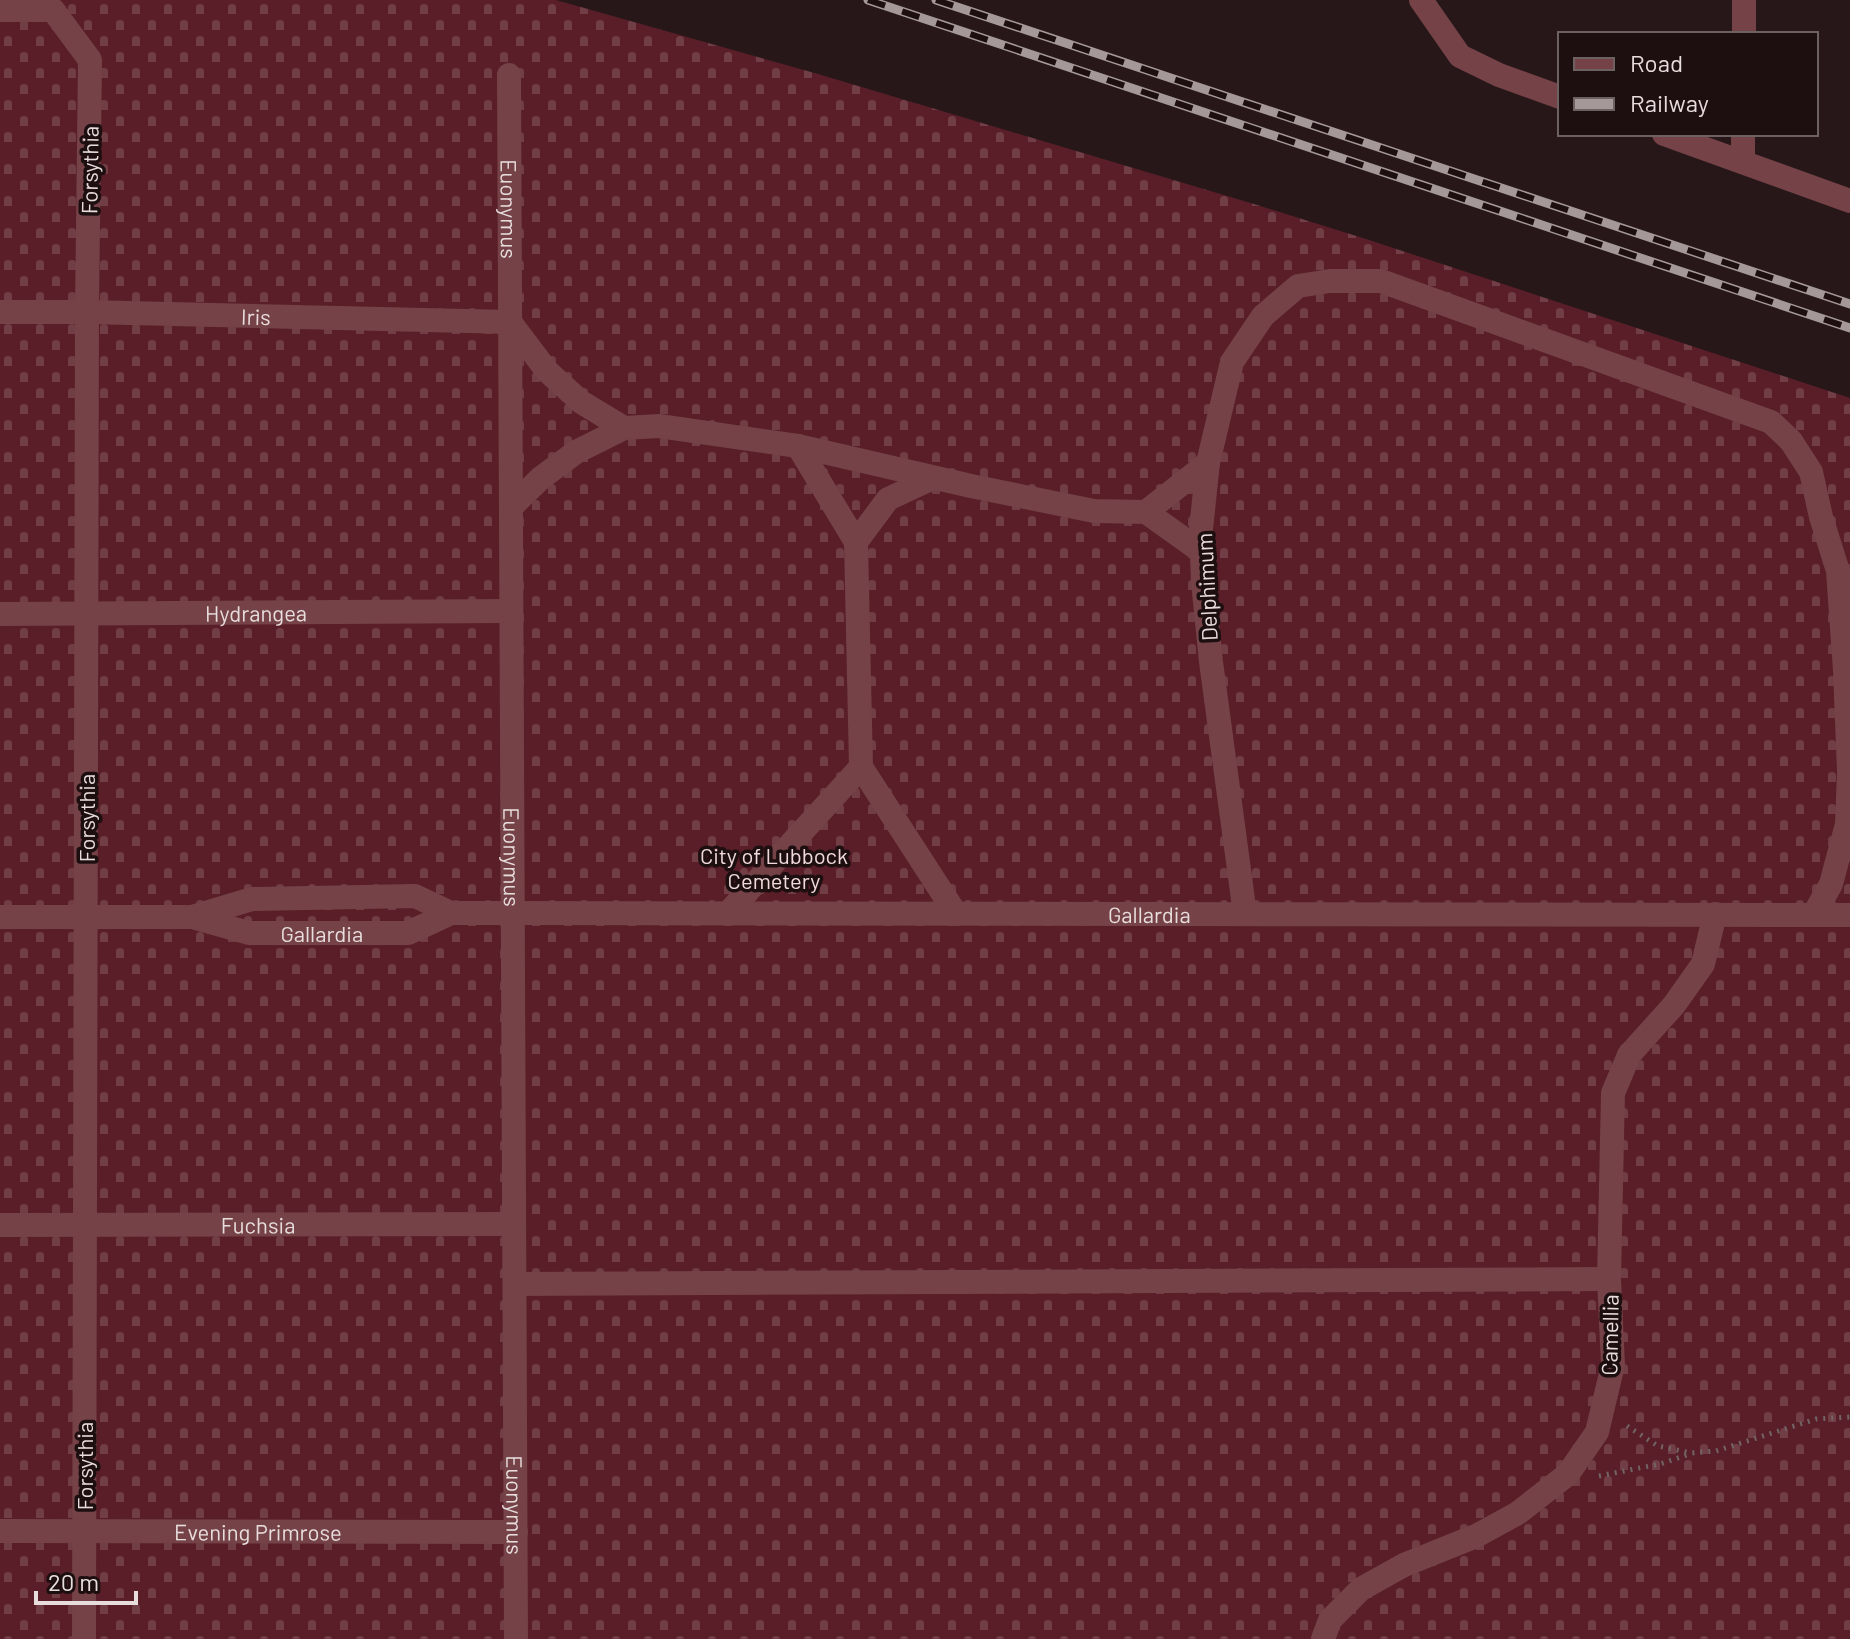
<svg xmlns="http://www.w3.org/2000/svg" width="1850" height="1639" viewBox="0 0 1850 1639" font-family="Barlow,sans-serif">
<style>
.cemetery{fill:url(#cemetery-stones)}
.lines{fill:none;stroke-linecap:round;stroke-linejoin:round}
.path{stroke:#726465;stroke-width:5;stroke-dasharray:2 6;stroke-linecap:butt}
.minor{stroke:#744247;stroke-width:24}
.rail-casing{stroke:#a59899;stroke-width:9}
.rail{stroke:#1d0e10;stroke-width:6;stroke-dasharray:18;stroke-linecap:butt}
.labels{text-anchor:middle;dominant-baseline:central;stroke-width:7;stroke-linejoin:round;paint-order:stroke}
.street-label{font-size:22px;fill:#e8dddd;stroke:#1d0e10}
.park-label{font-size:22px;fill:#f0d9db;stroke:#1d0e10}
</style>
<defs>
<pattern id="cemetery-stones" width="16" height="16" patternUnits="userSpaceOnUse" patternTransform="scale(2)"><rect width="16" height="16" fill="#591e27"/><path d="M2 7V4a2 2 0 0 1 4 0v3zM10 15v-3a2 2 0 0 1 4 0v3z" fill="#713e46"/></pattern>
</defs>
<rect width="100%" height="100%" fill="#271719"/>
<path class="cemetery" d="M0 0H556L818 74 1254 204 1366 239 1850 398V1639H0Z"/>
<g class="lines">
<path class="path" d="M1627 1426 1658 1446 1691 1453 1716 1451 1816 1419 1850 1417
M1599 1476 1660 1464 1690 1454"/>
<g class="minor">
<path d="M1421 0 1460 56 1499 75 1560 97"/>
<path d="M0 10H53L90 60 87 312 84 1639"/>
<path d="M1744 34V0"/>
<path id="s1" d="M509 75 516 1639"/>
<path d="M1664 134 1850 201"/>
<path d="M1743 162V134"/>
<path id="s2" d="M0 312H87L510 322 547 371 581 402 624 428"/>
<path d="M798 446 856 542"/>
<path d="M933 478 888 499 856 542 861 767 956 914"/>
<path d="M511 507 541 478 576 452 624 428 659 426 798 446 971 486 1094 511 1146 512 1208 463"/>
<path d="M1146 512 1202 552"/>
<path id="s3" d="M0 614 511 611"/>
<path d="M728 913 861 767"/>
<path d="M1245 914 1211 662 1203 582 1201 529 1208 463 1232 362 1263 316 1298 286 1330 281H1381L1771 422 1791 441 1811 472 1821 517 1838 571 1845 671 1849 772 1847 824 1831 884 1814 914"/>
<path id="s4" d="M0 917H192L249 933H408L451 913 1850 915"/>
<path d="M192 917 252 899 415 896 451 913"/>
<path id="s5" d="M0 1225 514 1224"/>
<path d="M515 1284 1609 1279"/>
<path id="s6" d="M0 1531 516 1532"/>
<path d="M1323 1639 1330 1620 1361 1589 1404 1565 1476 1536 1518 1513 1568 1474 1597 1432 1613 1365 1609 1279 1613 1093 1629 1055 1674 1005 1703 964 1715 914"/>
</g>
<g class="rail-casing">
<path id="rail" d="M868 0 1850 328
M936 0 1850 304"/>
</g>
<use href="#rail" class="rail"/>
</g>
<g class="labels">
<g class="street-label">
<text transform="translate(89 170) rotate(-89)">Forsythia</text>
<text stroke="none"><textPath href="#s1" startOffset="134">Euonymus</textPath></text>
<text stroke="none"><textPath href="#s2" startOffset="256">Iris</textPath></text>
<text transform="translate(1206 587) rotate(-93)">Delphimum</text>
<text stroke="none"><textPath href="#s3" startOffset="256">Hydrangea</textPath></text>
<text transform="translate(86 818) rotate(-90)">Forsythia</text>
<text stroke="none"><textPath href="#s1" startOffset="782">Euonymus</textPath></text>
<text stroke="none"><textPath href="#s4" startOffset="1156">Gallardia</textPath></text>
<text stroke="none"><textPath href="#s4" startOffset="324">Gallardia</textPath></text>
<text stroke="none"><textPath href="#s5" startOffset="258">Fuchsia</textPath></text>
<text transform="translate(1609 1335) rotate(-89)">Camellia</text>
<text transform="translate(84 1466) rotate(-90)">Forsythia</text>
<text stroke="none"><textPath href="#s1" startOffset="1430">Euonymus</textPath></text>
<text stroke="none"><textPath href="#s6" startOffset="258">Evening Primrose</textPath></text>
</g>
<g class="park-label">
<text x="774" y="855">City of Lubbock<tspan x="774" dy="25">Cemetery</tspan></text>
</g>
</g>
<rect x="1558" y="32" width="260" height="104" fill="#1d0e10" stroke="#6e6162" stroke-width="2"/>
<rect x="1574" y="58" width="40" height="12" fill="#744247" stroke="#6e6162" stroke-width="2"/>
<text x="1630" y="72" font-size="24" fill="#e8dddd">Road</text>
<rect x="1574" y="98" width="40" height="12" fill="#a59899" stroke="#6e6162" stroke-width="2"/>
<text x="1630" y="112" font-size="24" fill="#e8dddd">Railway</text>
<path d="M36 1591v12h100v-12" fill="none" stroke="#e8dddd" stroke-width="4"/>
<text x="48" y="1591" font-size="24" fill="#e8dddd" stroke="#1d0e10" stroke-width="6" paint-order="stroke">20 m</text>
</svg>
